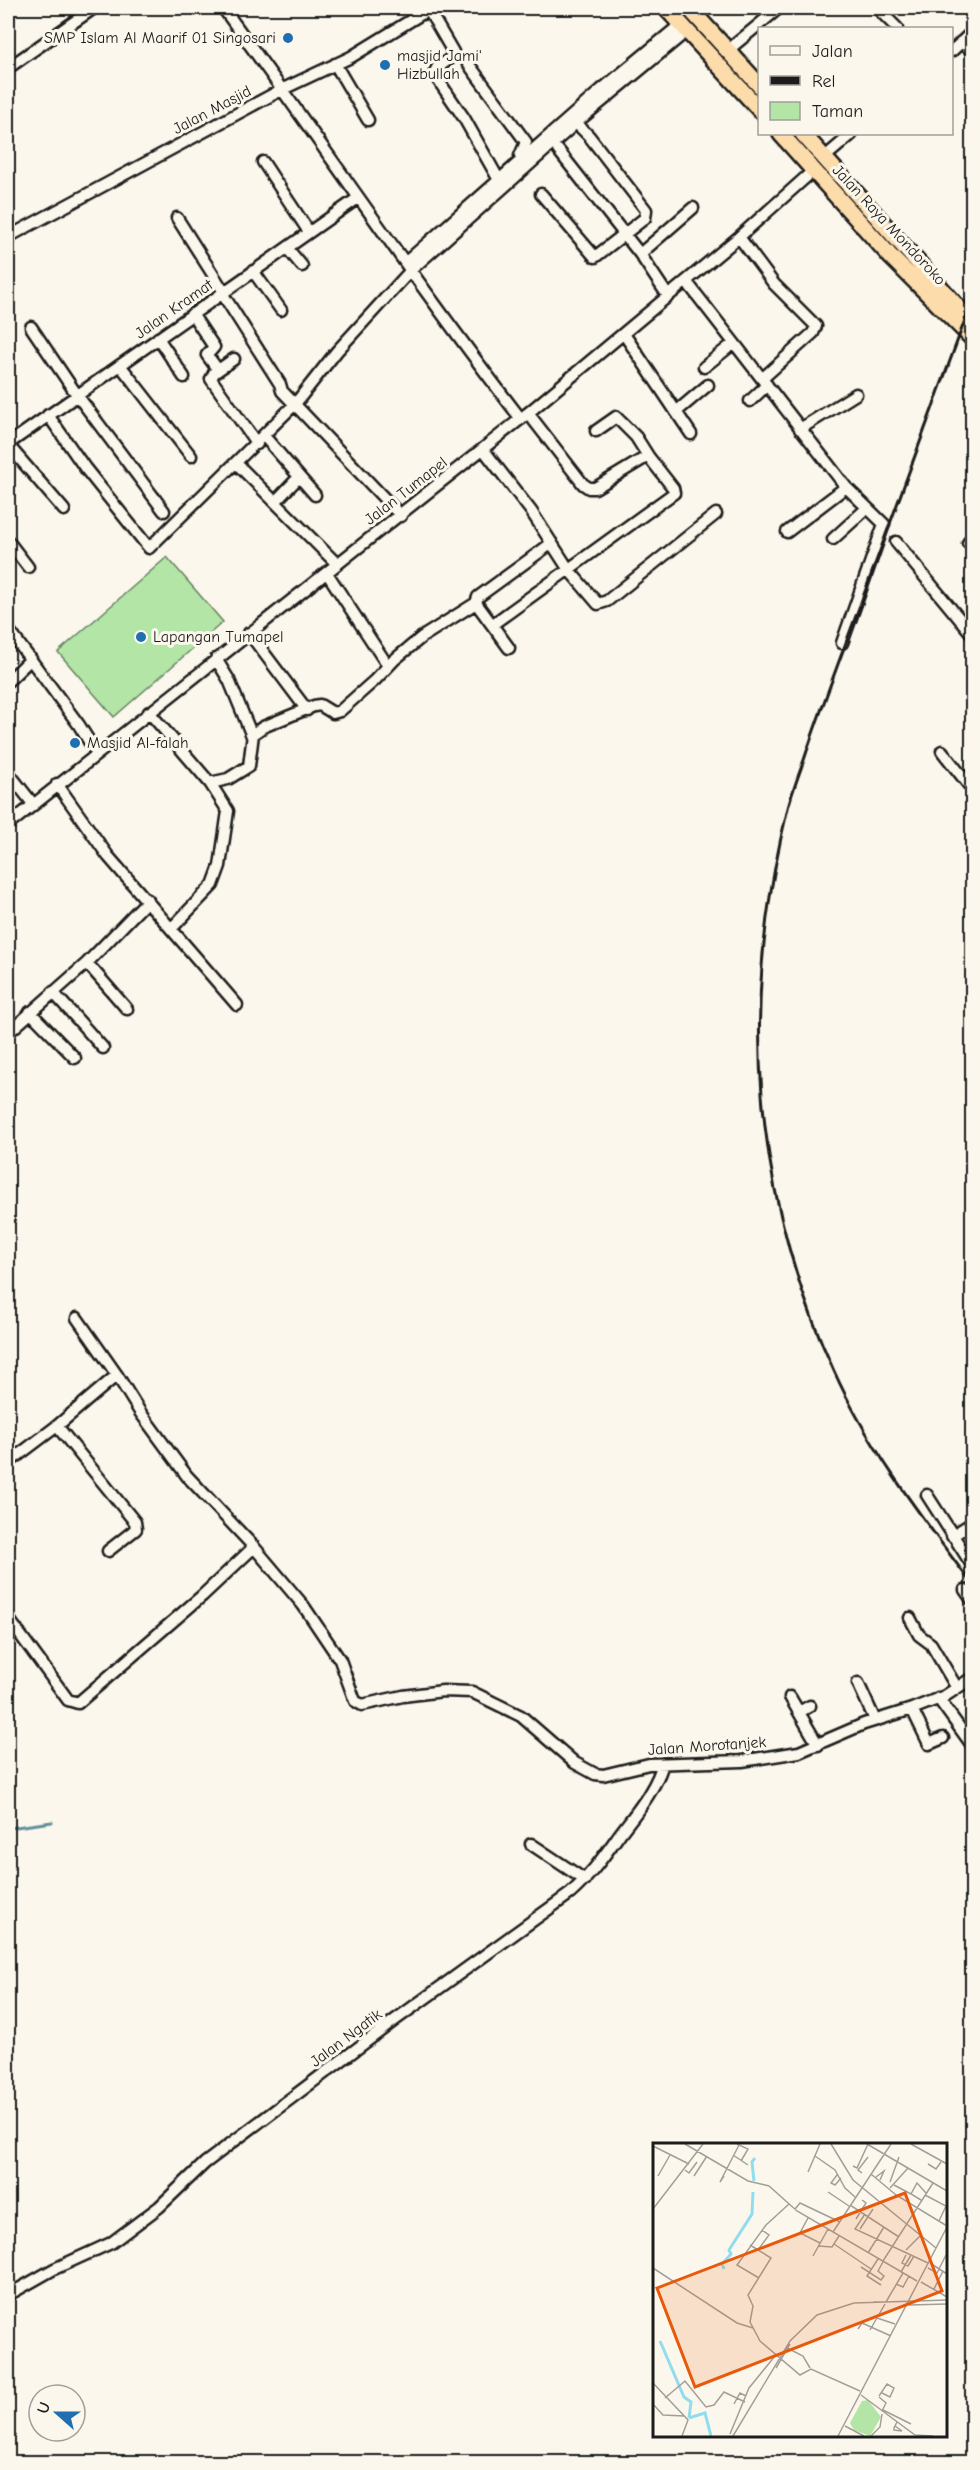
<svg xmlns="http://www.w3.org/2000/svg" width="980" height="2470" viewBox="0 0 980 2470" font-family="'Comic Neue',sans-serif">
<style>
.green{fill:#b2e5a6;stroke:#678061;stroke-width:1.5}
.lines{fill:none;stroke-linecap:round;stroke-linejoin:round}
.stream{stroke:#62909b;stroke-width:3}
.minor-casing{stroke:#1c1c1c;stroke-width:15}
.highway-casing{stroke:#1c1c1c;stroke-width:20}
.minor{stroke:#fbf7ec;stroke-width:10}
.highway{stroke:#fddcac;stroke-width:15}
.rail{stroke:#1c1c1c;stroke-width:3}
.poi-dot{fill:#1f6fb2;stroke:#fbf7ec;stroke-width:2}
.labels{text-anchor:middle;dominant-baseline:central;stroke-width:6;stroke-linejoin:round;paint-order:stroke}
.poi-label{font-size:16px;fill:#1c1c1c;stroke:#fbf7ec;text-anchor:start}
.street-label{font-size:16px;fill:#1c1c1c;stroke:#fbf7ec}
.inset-river{fill:none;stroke:#90ddef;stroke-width:3}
.inset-road{fill:none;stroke:#a29f99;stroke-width:1.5}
.view{fill:#e8590c;fill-opacity:0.15;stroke:#e8590c;stroke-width:3}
.inset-edge{fill:none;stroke:#1c1c1c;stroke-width:3}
</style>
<rect width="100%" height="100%" fill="#fbf7ec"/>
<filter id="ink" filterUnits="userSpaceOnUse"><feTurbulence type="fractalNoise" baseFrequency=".0167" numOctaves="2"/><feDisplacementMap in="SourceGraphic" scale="12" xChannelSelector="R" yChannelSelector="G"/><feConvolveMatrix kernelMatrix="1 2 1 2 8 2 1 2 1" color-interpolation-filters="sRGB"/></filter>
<g filter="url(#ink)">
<path class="green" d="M167 557 223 622 114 717 58 652Z"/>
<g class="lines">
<path class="stream" d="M8 1825 9 1828 52 1822"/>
<g class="minor-casing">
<path id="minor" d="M223 8C323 144 417 285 521 419
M877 8 897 28
M428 9 453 52 451 58 437 68 434 74 464 118 499 180
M961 42 972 51
M727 51 779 8
M952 51 972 32
M467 62 526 142 520 156
M335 64 368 120
M8 68 94 8
M558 150 640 254 668 296
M825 157 852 134
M263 162 309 232
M541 194 595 257 645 218 646 210 589 136 576 123
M177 218 224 292
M8 237 283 89 351 57 431 8
M739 237 774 284 816 326 813 333 763 378
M287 248 302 266
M640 254 693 208
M406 262 601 90 681 24
M253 271 281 310
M686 281 846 487 884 524 842 643
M222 293 280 384 282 391 401 516
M192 314 214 347 207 355 218 370
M31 327 77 395 164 511
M624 334 691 434
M158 338 184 377
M234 359 214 373 211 379 257 444
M120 365 191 456
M704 367 734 343
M750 401 767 385
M676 412 708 385
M48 415 85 468 149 548 295 404 337 351 412 269 576 123 687 31
M800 429 856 394
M596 431 616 417 636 437 648 456
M264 436 315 495
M8 444 358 198
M8 445 64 510
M483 449 531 511 569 570 598 604 607 601 716 514
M236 463 337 564
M275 502 299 477
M787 532 846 487
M833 539 866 509
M8 541 28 567
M896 542 972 634
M968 543 972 538
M327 573 388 666
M476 603 509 648
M493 624 674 493 673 488 648 456 595 488H589L583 484 528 413
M8 629 79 725 97 754
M249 633 307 710
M216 659 229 680 252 736
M8 681 31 659
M149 712 210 783 228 811 220 866 213 885 171 929
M942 751 972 789
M8 772 33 804
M210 783 228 779 249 766 253 734 263 727 314 706 320 705 333 713 340 711 375 680 394 660 422 637 476 603 478 597 552 543
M57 784 108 856 237 1005
M8 825 528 413 739 237 814 170
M87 963 127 1009
M53 992 103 1048
M30 1012 75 1058
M8 1033 87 963 148 900
M77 1318 117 1375
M57 1426 135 1522 136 1529 108 1551
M8 1463 57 1426 117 1375 140 1412 187 1476 254 1547 303 1605 340 1660 355 1701 362 1705 403 1696 443 1691 472 1692 521 1716 575 1763 595 1774 603 1775 649 1764 742 1761 799 1752 864 1724 912 1709 945 1696 972 1678
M927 1495 972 1565
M952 1536 972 1523
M965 1590 972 1600
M8 1618 68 1700 78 1703 202 1596 254 1547
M910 1618 919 1635 931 1644 957 1688
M858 1683 875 1720
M790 1697 818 1745
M938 1698 972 1745
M912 1709 929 1744 943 1738
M799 1712 810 1706
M531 1844 585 1880
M8 2295 54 2269 111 2243 159 2207 205 2163 395 2020 571 1893C591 1875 604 1856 619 1835 637 1811 654 1792 663 1764"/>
</g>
<g class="highway-casing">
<path id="highway" d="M666 8 760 110
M689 8 760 86
M781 134 892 258 972 338
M803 134 972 323"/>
</g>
<use href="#minor" class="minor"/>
<use href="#highway" class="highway"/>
<path class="rail" d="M972 301C935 402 897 503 860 605 841 656 821 708 804 760 798 777 791 795 787 812 740 1003 752 1191 834 1371 869 1449 921 1516 972 1584"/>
</g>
</g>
<g class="poi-dot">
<circle cx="288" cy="38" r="6"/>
<circle cx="385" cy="65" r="6"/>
<circle cx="141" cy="637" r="6"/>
<circle cx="75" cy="743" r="6"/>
</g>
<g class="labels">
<g class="poi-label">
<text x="276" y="38" text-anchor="end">SMP Islam Al Maarif 01 Singosari</text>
<text x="397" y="56">masjid Jami'<tspan x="397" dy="18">Hizbullah</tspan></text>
<text x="153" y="637">Lapangan Tumapel</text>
<text x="87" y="743">Masjid Al-falah</text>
</g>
<g class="street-label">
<text transform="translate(212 110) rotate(-28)">Jalan Masjid</text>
<text transform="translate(889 225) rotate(47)">Jalan Raya Mondoroko</text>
<text transform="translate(174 309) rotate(-35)">Jalan Kramat</text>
<text transform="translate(406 491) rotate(-38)">Jalan Tumapel</text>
<text transform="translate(707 1746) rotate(-4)">Jalan Morotanjek</text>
<text transform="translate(346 2038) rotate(-37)">Jalan Ngatik</text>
</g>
</g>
<g transform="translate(653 2143)">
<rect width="294" height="294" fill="#fbf7ec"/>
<path d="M215 257 228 274 217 293 201 287 197 280 209 258Z" fill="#b2e5a6"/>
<path class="inset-river" d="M101 38 99 19 102 15M71 126 69 121 78 111 76 107 99 71 100 49M7 198 31 254 38 259 36 275M36 275 52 270 58 293"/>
<path class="inset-road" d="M32 1 95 38 116 43 144 68 264 138M84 1 95 6 88 18M178 1 200 37 283 105M214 1 294 48M258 1 294 21M0 3 36 21M80 12 95 22M162 13 182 27 192 45 202 54M275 21 283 26 288 19M200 23 204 25 215 1M32 27 36 30 44 19M155 29 167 1M209 30 205 27 215 14M218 31 243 52 294 83M184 32 178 40 182 42 188 35M5 33 17 12M41 33 54 13M71 33 67 39 86 2M223 34 231 28 227 37M237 39 246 14M241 42 258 51M237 45 255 25M175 49 196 63M272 52 293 63 286 78M268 57 258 51 264 40 273 50M197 62 246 94M0 66 50 1M142 66 147 60 187 79M212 71 202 86 275 120M155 75 147 90 167 100M203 76 213 60 209 57M207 86 220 66M180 89 238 1M181 101 218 126M97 102 118 115 95 152 100 163 97 179 107 198 147 232 158 226 207 248M165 103 179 104 186 93M105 107 116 92 109 87M253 107 267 93M215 110 231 84M253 112 249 120 255 123 261 113M160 113 175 86M225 116 214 133 228 142M230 118 280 40M277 120 294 131M208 124 228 137 231 133 225 128 230 119M0 125 84 180 100 185M275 125 284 130 293 112M248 129 258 112M106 135 84 122 113 82 136 61M268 139 294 154M243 141 250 144 256 133M281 146 290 128M220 159H233L250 130M256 162 294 161M224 175 242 181M205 186 209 180 238 193M217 187 232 161M134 205 150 213 157 225M123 225 137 201M0 240 35 277 29 293M208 252 262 292 280 293M226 253 234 241 241 245 237 254 229 250M226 254 233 260 229 268M12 255 32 238 53 264 61 262 71 249 92 259M0 261 10 272 31 273M81 261 87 250 93 253M230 267 258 281M192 283 211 293M242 283 249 288 241 287V285L244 279M77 291 96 245 122 213M80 293 137 198 164 172 201 160 294 157M185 293 294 84M218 293 227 284 229 271"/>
<path class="view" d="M252 50 289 148 42 244 4 145Z"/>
<rect width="294" height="294" class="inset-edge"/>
</g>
<rect width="980" height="2470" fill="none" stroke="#fbf7ec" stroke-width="30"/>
<rect x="15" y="15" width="950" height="2440" fill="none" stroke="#1c1c1c" stroke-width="2" filter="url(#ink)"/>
<rect x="758" y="27" width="195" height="108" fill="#fbf7ec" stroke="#a29f99" stroke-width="1.5"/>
<rect x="770" y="46" width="30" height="9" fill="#fbf7ec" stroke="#a29f99" stroke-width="1.5"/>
<text x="812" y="57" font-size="18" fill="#1c1c1c">Jalan</text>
<rect x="770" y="76" width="30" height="9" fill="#1c1c1c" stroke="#a29f99" stroke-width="1.5"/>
<text x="812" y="87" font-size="18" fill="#1c1c1c">Rel</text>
<rect x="770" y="102" width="30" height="18" fill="#b2e5a6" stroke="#a29f99" stroke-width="1.5"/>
<text x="812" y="117" font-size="18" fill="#1c1c1c">Taman</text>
<g transform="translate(57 2413) rotate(291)"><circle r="28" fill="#fbf7ec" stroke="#a29f99" stroke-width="1.5"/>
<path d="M0-4.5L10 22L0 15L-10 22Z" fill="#1f6fb2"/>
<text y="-9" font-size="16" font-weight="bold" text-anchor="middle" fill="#1c1c1c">U</text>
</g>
</svg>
